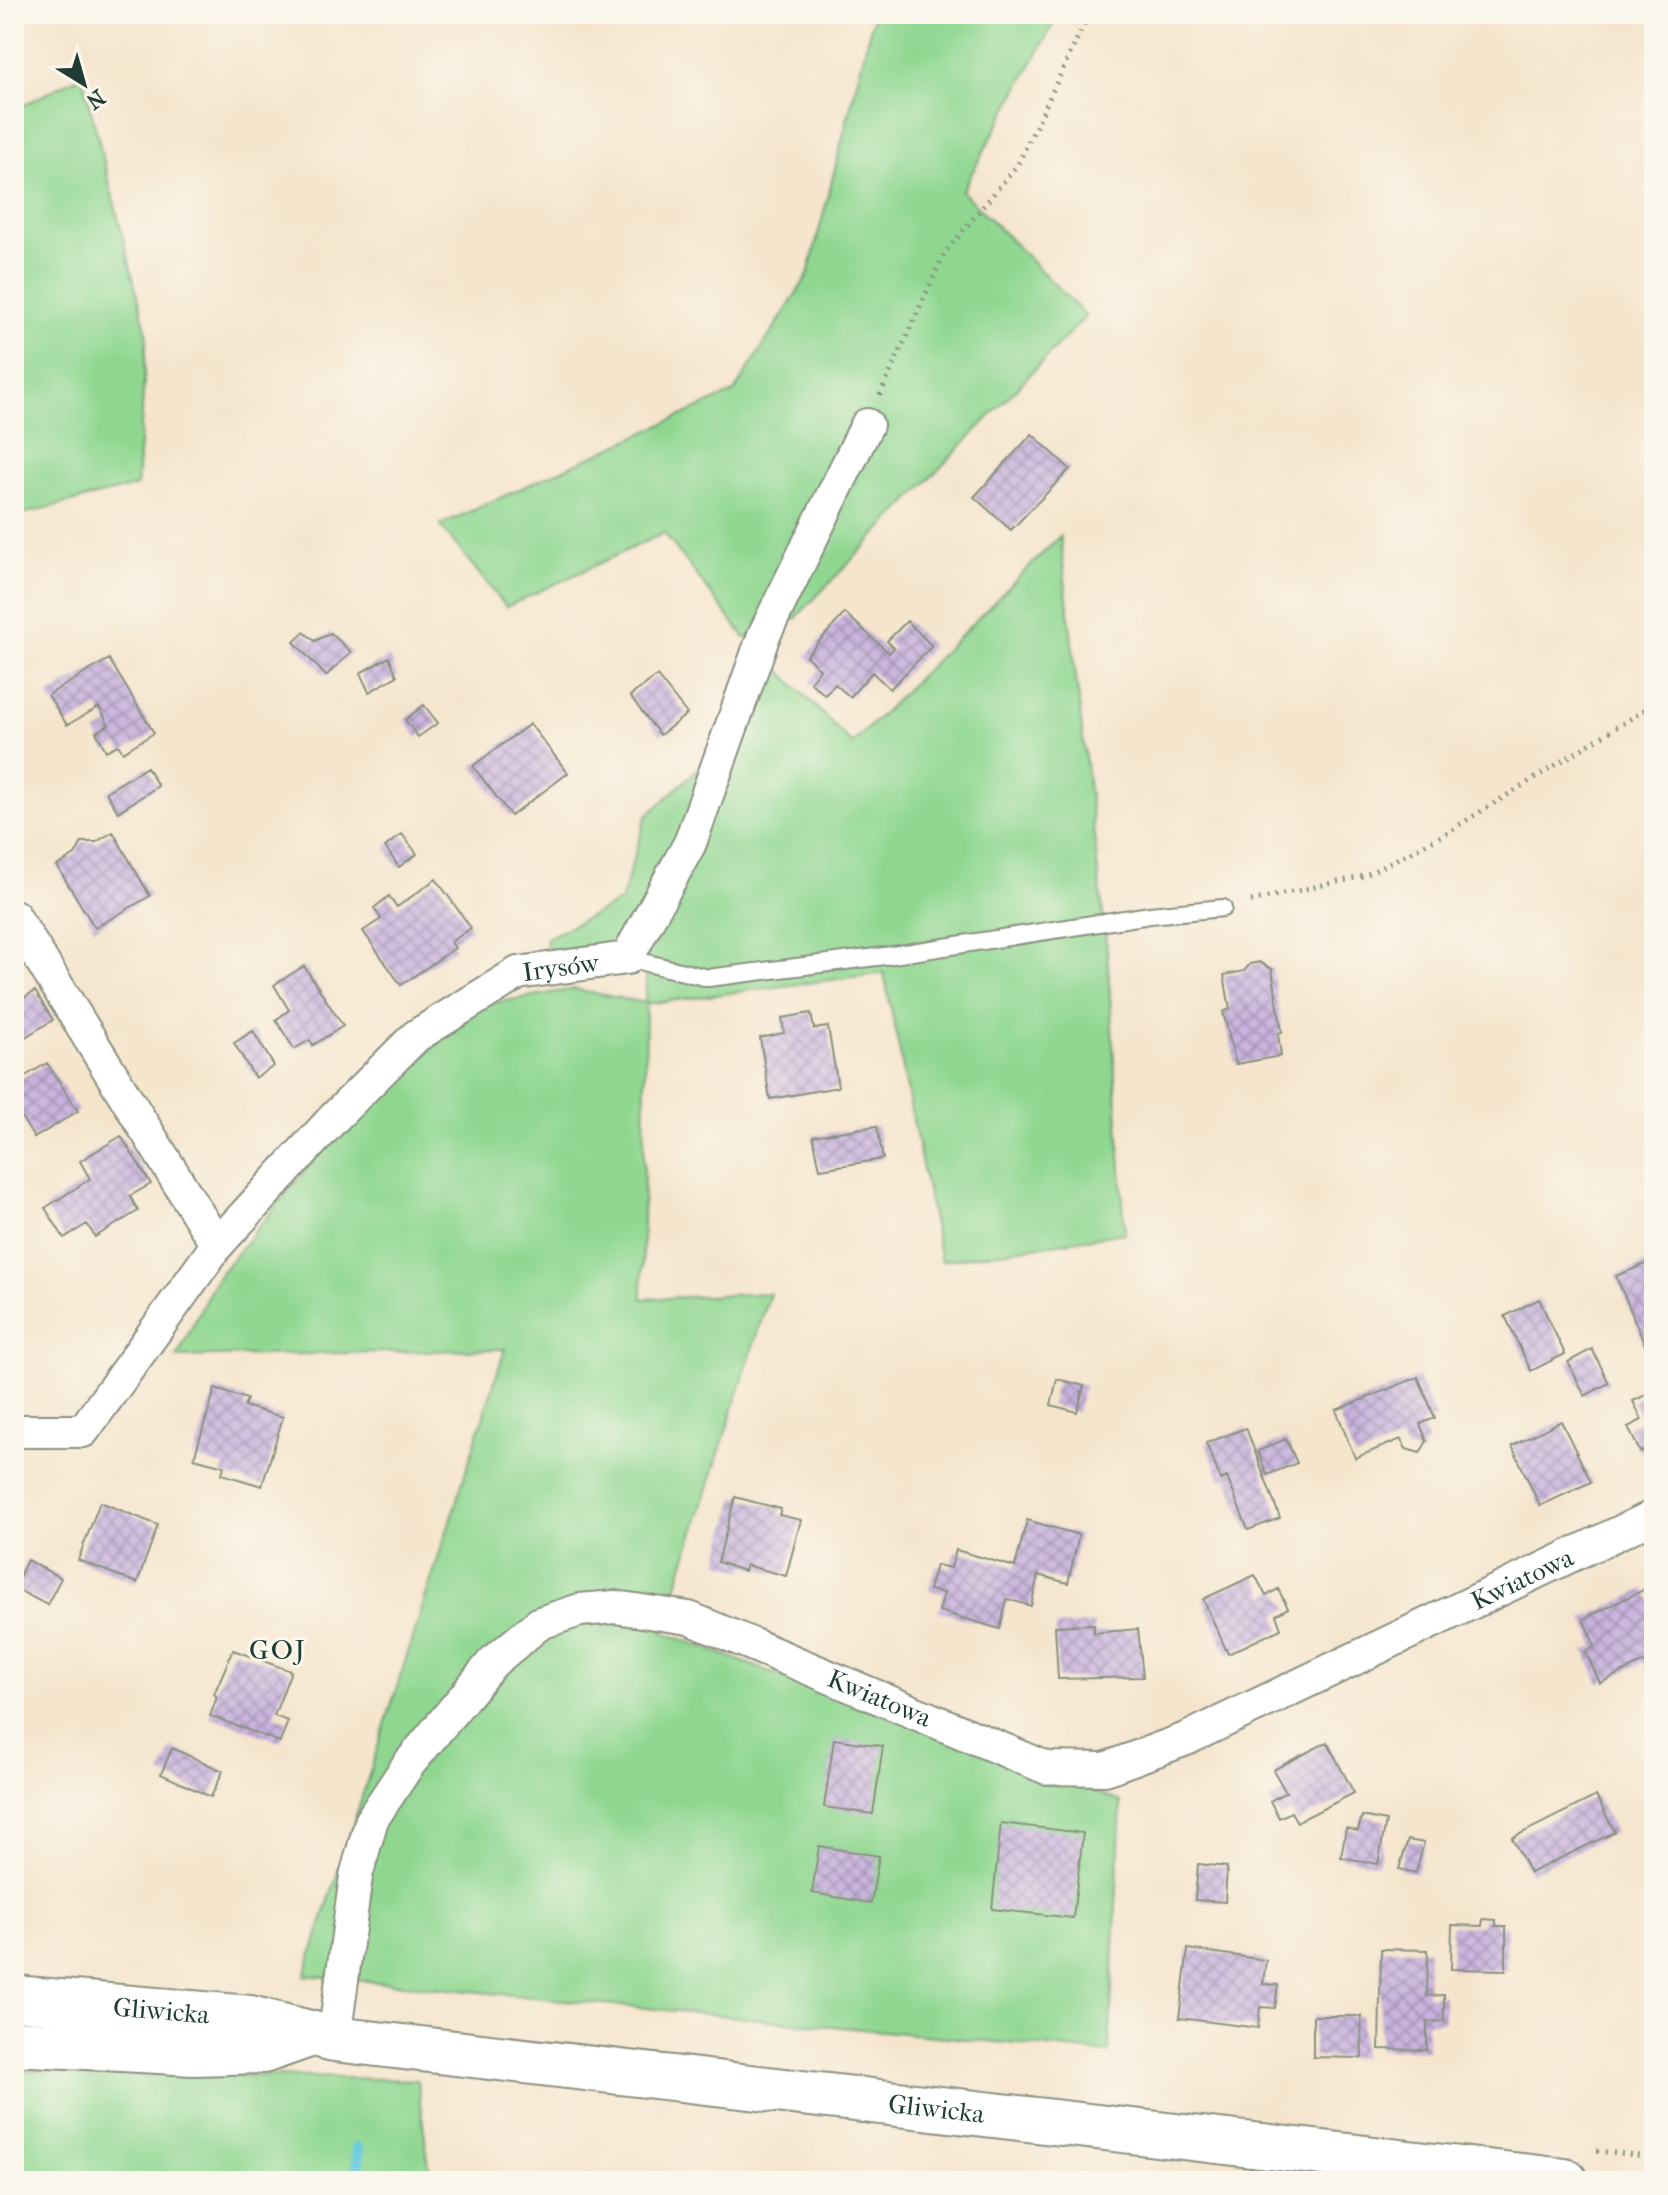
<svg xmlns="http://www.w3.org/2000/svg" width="1668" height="2195" viewBox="0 0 1668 2195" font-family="'IM FELL French Canon',serif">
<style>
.green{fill:#8fd791;stroke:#578a62;stroke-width:2}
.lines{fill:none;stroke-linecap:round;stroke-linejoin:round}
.stream{stroke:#61c7df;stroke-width:12}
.building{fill:url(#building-cross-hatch)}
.lane-casing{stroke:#8a9180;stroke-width:20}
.street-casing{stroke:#8a9180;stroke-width:36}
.primary-casing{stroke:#8a9180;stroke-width:48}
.path{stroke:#8a9180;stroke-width:5;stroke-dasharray:2 6;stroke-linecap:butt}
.lane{stroke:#fff;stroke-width:16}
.street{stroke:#fff;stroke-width:32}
.primary{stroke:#fff;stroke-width:44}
.labels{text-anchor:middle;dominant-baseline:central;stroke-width:6;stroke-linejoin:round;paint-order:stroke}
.street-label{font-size:26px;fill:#1f3d34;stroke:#fbf7ec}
.neighbourhood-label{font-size:28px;letter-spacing:2px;fill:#1f3d34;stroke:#fbf7ec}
</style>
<defs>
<pattern id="building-cross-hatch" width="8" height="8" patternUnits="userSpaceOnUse" patternTransform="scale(2)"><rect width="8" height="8" fill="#cab4de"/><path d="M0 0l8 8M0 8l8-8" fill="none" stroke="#a394b5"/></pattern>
</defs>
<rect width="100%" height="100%" fill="#fbf7ec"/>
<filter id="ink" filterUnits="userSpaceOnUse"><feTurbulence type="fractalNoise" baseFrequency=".0125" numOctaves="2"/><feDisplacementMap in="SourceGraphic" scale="16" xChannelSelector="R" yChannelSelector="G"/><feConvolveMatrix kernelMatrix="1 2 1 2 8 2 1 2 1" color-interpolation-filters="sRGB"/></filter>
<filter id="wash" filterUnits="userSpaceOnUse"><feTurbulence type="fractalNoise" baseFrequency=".006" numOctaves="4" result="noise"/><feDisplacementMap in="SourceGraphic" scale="32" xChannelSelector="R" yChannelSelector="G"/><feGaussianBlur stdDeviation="1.8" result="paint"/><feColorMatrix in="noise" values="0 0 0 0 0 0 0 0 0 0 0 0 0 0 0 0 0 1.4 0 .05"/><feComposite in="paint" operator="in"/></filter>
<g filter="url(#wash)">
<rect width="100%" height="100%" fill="#f5e5cd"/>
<path class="green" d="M874 14H1059L962 191 1086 316 795 619 745 638 664 533 506 607 440 525 734 392 808 275Z
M82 75 147 333 137 486 14 516V110Z
M1060 536 1107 949 1125 1233 941 1261 884 973 646 1004 642 1299 770 1293 662 1632 1121 1802 1109 2053 305 1975 505 1349 177 1357 216 1279 331 1139 482 1005 574 989 645 1003 648 953 549 951 545 939 621 901 646 817 704 763 734 762 775 665 852 744Z
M14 2069 417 2080 431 2181H14Z"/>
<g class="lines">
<path class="stream" d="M357 2148 359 2181"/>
</g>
<g id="blocks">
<path class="building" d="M1032 434 1070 469 1011 530 974 497Z
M845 613 889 653 894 648 887 641 907 621 932 646 890 689 872 672 850 697 835 684 825 695 810 682 820 669 806 656Z
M304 632 315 641 331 633 351 652 326 676 294 642Z
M389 657 397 676 369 692 360 673Z
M109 659 154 733 123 752 118 745 106 751 96 732 109 725 99 707 67 725 48 695Z
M657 676 687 714 660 735 630 696Z
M424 705 438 723 418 737 405 720Z
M530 724 568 773 511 816 473 766Z
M147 767 158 786 118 812 106 792Z
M113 832 150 896 95 928 57 866 75 855 82 842H96Z
M402 834 417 854 399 867 385 847Z
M436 879 471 928 451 942 455 948 401 985 363 931 381 919 374 908 389 896 397 907Z
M1259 962 1272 969 1282 1032 1278 1033 1281 1056 1236 1064 1223 1012 1230 1009 1224 975 1244 971 1250 964Z
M304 966 343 1026 313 1045 310 1040 294 1049 276 1020 289 1010 274 985Z
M35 991 53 1020 14 1044V1004Z
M811 1013 814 1029 828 1027 838 1087 770 1099 760 1038 784 1033 782 1018Z
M253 1031 274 1066 255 1078 234 1043Z
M47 1063 78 1111 34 1138 14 1105V1083Z
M877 1126 883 1159 820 1169 813 1136Z
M121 1136 151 1184 130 1196 138 1211 95 1237 87 1224 64 1238 45 1208 90 1179 80 1161Z
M1652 1261 1654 1350 1648 1352 1616 1276Z
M1539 1299 1565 1354 1531 1371 1505 1316Z
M1592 1349 1609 1383 1585 1396 1568 1362Z
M1418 1377 1435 1418 1420 1424 1427 1441 1420 1453 1406 1449 1401 1439 1355 1458 1336 1410Z
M1057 1379 1084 1386 1077 1412 1051 1405Z
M215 1389 247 1399 244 1406 283 1417 262 1486 222 1474 224 1466 194 1458Z
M1654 1391V1446L1640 1452 1628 1427 1642 1420 1633 1401Z
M1561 1421 1591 1482 1540 1506 1512 1446Z
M1246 1428 1280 1518 1248 1530 1227 1477 1221 1480 1206 1443Z
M1286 1439 1297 1463 1267 1475 1258 1451Z
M735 1497 781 1509 779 1515 801 1520 786 1576 746 1565 744 1571 718 1562Z
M100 1502 158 1525 137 1583 78 1560Z
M1027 1520 1079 1535 1068 1583 1038 1575 1031 1606 1007 1599 1000 1629 939 1611 944 1593 929 1590 936 1565 951 1568 956 1550 1015 1567Z
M27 1560 61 1578 47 1605 14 1588Z
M1255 1575 1266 1596 1278 1589 1288 1608 1276 1615 1281 1629 1228 1654 1203 1599Z
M1645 1589 1654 1608V1674L1650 1676 1644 1662 1600 1683 1585 1651 1595 1646 1583 1619Z
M1094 1624V1633L1138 1629 1143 1677 1058 1679 1055 1626Z
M233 1650 291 1671 274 1716 288 1721 280 1742 210 1716 217 1697 214 1694Z
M834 1739 883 1746 873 1814 824 1807Z
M1327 1742 1354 1793 1297 1822 1291 1812 1279 1818 1270 1801 1286 1792 1273 1770Z
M172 1748 223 1771 211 1797 161 1774Z
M1596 1796 1615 1832 1530 1873 1512 1838Z
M1362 1816 1386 1821 1378 1864 1341 1857 1346 1828 1358 1831Z
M1001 1823 1083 1833 1073 1918 992 1909Z
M1408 1840 1424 1843 1416 1873 1399 1869Z
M819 1846 879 1856 871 1903 812 1893Z
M1198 1864 1227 1867 1225 1902 1195 1900Z
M1483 1919 1496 1920V1926H1506V1970L1451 1969 1452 1925 1482 1926Z
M1188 1949 1266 1960 1263 1984 1278 1985 1275 2008 1260 2007 1258 2028 1179 2018Z
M1381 1949 1428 1950 1427 1996 1444 1995V2021L1427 2022V2050L1379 2049Z
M1313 2016H1361L1362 2058 1313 2057Z"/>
</g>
</g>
<g filter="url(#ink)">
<use href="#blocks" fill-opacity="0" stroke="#8a9180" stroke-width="2"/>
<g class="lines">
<g class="lane-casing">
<path id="lane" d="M627 958 708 978 893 955 1150 915 1223 908"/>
</g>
<g class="street-casing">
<g id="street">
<path d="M14 916 217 1245"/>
<path id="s1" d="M14 1431H83L217 1245 333 1119 416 1036 518 973 627 958 690 843 764 635 867 425"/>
<path id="s2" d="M334 2039 356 1876 372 1819 408 1765 493 1662 540 1623 580 1610 615 1607 689 1618 1047 1768 1105 1769 1186 1739 1654 1516"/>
</g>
</g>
<g class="primary-casing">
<g id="primary">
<path id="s3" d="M14 1998 250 2018 334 2039 1565 2181"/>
<path d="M14 2043 194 2053 263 2051 309 2035"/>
</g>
</g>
<path class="path" d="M880 395 944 254 1018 164 1089 14
M1251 901 1364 876 1443 835 1654 704
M1597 2151 1654 2157"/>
<use href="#lane" class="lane"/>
<use href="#street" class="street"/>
<use href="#primary" class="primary"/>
</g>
</g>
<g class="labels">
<g class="street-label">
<text stroke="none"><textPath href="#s1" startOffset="750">Irysów</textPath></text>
<text stroke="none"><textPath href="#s2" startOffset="1540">Kwiatowa</textPath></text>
<text stroke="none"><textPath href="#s2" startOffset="842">Kwiatowa</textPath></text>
<text stroke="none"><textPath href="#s3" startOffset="148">Gliwicka</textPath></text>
<text stroke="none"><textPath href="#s3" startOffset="930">Gliwicka</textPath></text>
</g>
<g class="neighbourhood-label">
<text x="278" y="1649">GOJ</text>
</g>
</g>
<rect width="1668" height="2195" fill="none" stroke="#fbf7ec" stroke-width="48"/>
<g transform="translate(84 84) rotate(143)" stroke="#fbf7ec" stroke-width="6" paint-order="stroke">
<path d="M0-6L14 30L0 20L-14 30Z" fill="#1f3d34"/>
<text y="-12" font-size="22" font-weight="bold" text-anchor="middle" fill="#1f3d34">N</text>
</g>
</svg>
